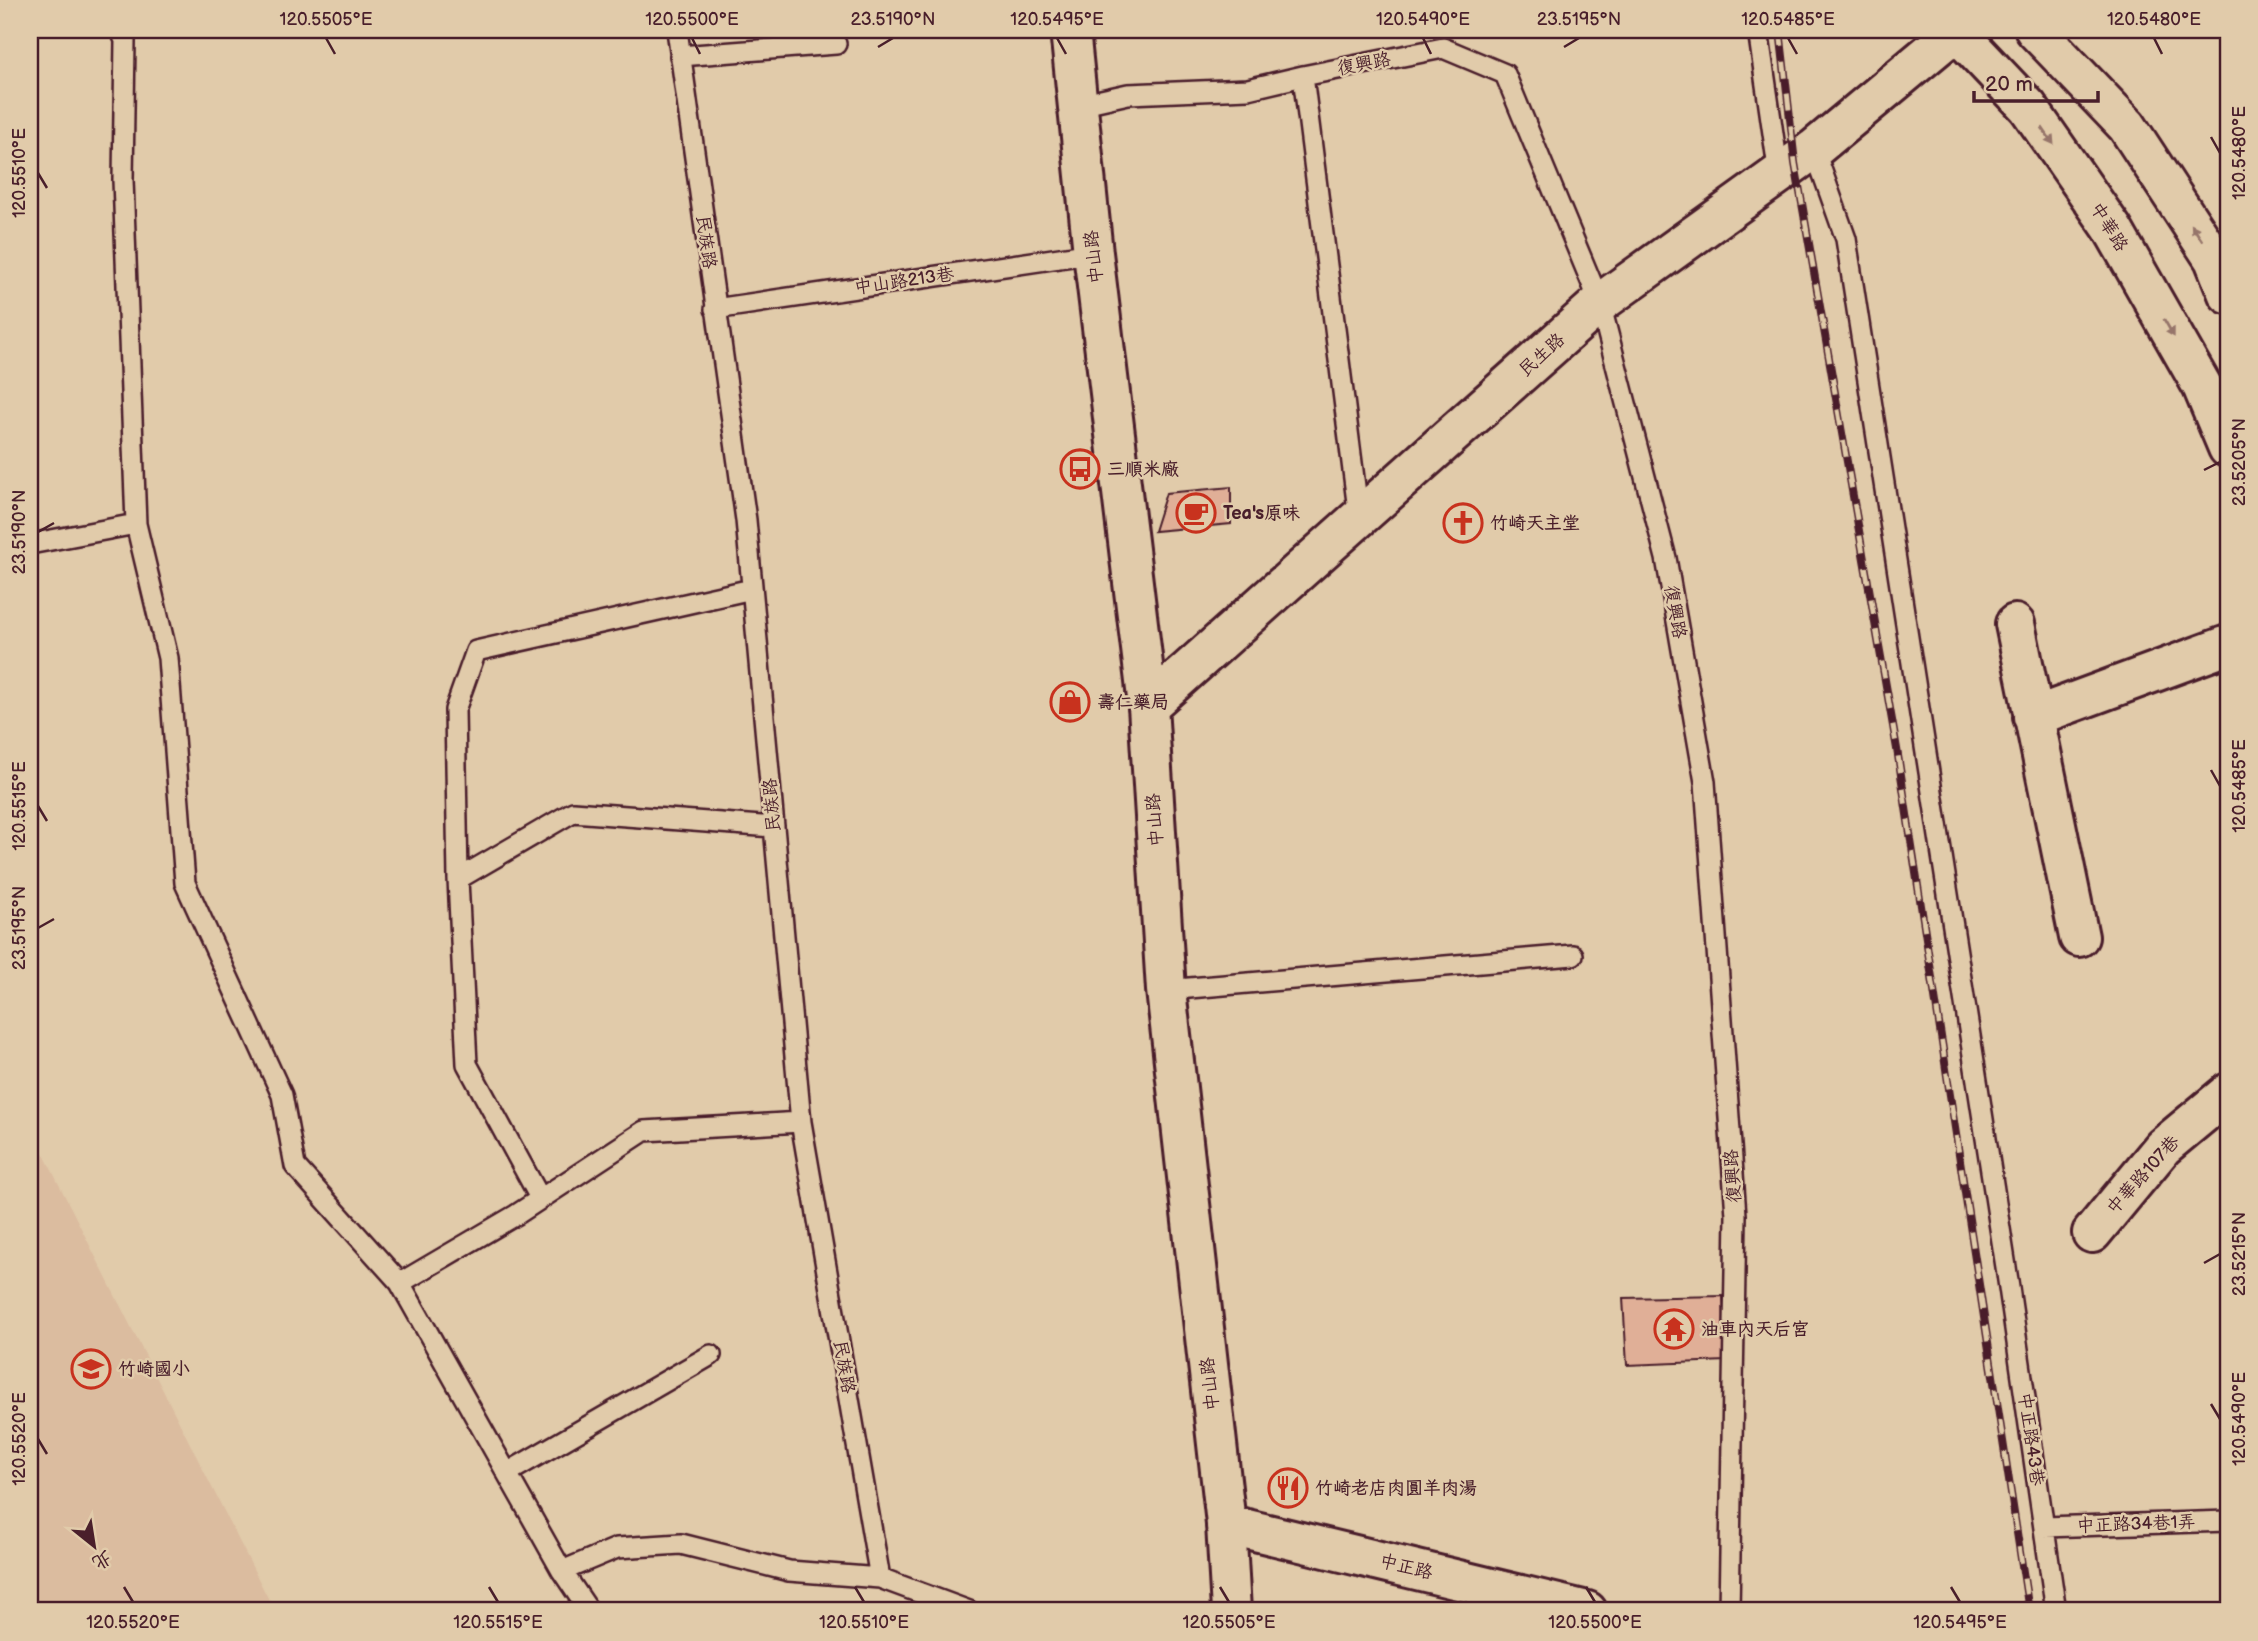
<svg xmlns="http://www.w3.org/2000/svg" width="2258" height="1641" viewBox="0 0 2258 1641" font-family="'Balsamiq Sans','LXGW WenKai TC',sans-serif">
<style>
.built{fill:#dbbc9f}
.building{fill:#e0af97;stroke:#4a1f2b;stroke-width:2}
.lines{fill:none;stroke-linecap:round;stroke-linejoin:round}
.service-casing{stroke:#4a1f2b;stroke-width:24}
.minor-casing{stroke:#4a1f2b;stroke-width:44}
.tertiary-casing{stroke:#4a1f2b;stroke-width:44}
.primary-casing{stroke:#4a1f2b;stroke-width:44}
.service{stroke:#e1cbaa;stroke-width:19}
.minor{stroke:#e1cbaa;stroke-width:38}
.tertiary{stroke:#e1cbaa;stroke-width:38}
.primary{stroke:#e1cbaa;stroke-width:38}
.rail-casing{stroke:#4a1f2b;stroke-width:8}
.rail{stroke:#e1cbaa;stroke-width:5;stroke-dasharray:16;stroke-linecap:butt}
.oneway{fill:#96756a}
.ticks{fill:none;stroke:#4a1f2b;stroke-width:2.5}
.labels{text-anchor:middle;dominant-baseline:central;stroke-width:5;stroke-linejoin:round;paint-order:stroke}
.street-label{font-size:18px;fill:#4a1f2b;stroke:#e1cbaa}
.poi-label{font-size:18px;font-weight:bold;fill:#4a1f2b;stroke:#e1cbaa;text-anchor:start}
.neatline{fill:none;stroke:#4a1f2b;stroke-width:2.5}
.ticks-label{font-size:18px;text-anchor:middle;fill:#4a1f2b}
</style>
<rect width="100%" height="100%" fill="#e1cbaa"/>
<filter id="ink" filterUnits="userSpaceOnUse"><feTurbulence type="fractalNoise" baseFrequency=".0143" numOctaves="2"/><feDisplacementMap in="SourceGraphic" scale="14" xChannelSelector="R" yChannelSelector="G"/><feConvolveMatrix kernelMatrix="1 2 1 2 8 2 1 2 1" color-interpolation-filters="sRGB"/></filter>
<g filter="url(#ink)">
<path class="built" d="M30 1127 274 1610V1611H30Z"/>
<path class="building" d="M1231 487V524L1154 531 1166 493Z
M1723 1296 1726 1361 1627 1365 1623 1298Z"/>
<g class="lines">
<g class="service-casing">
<path id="service" d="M120 30 125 40 123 180 136 524 168 658 185 883 282 1095 295 1166 400 1283 562 1571 617 1548 681 1544 789 1571 880 1578 969 1611
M677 30 746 520 801 1122 880 1578
M1758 30 1779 175
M680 56 836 44
M1303 76 1359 518
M1079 105 1128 94 1248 89 1303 76 1443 48 1505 74 1600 303 1666 558 1705 782 1736 1215 1729 1611
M1814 149 1846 239 2006 1267 2056 1611
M715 309 1093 253
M30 544 136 524
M458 879 573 812 774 827
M1166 990 1573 955
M540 1198 467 1064 458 879 455 710 476 651 752 589
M400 1283 516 1215 644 1131 801 1122
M507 1473 711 1355
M2044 1527 2228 1521
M562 1571 589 1611"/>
</g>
<g class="minor-casing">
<path id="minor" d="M2015 624 2079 937
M1148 706 1600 303 1814 149 1957 30
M2033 717 2228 645
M2092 1233 2163 1147 2228 1093
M1226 1524 1587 1611"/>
</g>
<g class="tertiary-casing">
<path id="tertiary" d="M1070 30 1093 253 1148 706 1166 990 1226 1524 1231 1611"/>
</g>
<g class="primary-casing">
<path id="primary" d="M1955 30 2028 107 2112 228 2202 386 2228 448
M2035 30 2127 126 2214 259 2228 294"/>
</g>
<use href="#service" class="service"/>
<use href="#minor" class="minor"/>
<use href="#tertiary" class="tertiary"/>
<use href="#primary" class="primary"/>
<g class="rail-casing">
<path id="rail" d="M1780 30 1795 163 1897 749 2029 1611"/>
</g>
<use href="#rail" class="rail"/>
</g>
<defs><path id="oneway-solid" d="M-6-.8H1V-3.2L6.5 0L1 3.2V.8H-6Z" transform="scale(1.75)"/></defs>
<g class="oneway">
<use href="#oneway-solid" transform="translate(2048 136) rotate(55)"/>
<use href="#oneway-solid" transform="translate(2197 233) rotate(-123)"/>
<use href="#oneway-solid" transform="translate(2169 328) rotate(60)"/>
</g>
</g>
<path class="ticks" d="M326 38 335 54M692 38 700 54M1057 38 1066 54M1423 38 1431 54M1788 38 1797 54M2154 38 2162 54M878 47 893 38M1564 47 1579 38M2211 137 2220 153M38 173 47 188M2204 470 2220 462M38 532 54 523M2211 770 2220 786M38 806 47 821M38 928 54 919M2204 1263 2220 1254M2211 1404 2220 1419M38 1439 47 1454M124 1587 133 1602M489 1587 498 1602M855 1587 864 1602M1220 1587 1229 1602M1586 1587 1595 1602M1951 1587 1960 1602"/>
<defs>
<g id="bus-ring" transform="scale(2.0125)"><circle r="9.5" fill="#e1cbaa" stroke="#c8321e" stroke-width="1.5"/><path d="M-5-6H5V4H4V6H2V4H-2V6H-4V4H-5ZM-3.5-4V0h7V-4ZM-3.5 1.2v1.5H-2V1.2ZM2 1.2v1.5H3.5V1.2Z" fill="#c8321e"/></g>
<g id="cafe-ring" transform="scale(2.0125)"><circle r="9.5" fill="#e1cbaa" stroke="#c8321e" stroke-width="1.5"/><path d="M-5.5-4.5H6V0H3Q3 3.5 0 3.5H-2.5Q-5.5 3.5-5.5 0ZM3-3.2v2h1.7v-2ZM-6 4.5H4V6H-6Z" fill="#c8321e"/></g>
<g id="church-ring" transform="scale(2.0125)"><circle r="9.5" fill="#e1cbaa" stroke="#c8321e" stroke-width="1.5"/><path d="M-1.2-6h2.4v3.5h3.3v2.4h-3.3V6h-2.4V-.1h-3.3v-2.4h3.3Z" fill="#c8321e"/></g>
<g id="shop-ring" transform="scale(2.0125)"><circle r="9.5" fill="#e1cbaa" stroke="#c8321e" stroke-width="1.5"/><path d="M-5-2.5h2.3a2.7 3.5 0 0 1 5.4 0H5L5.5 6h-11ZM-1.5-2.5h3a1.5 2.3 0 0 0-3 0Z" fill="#c8321e"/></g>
<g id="temple-ring" transform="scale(2.0125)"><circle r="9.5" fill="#e1cbaa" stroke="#c8321e" stroke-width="1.5"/><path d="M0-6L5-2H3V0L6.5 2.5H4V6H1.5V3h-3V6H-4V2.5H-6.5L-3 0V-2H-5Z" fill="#c8321e"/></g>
<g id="school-ring" transform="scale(2.0125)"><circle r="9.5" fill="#e1cbaa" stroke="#c8321e" stroke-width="1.5"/><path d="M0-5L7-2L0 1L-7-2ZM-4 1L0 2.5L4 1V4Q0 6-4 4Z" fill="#c8321e"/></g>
<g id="restaurant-ring" transform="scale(2.0125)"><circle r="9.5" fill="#e1cbaa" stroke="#c8321e" stroke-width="1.5"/><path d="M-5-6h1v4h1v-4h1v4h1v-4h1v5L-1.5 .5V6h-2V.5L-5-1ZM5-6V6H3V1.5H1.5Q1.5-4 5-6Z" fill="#c8321e"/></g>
</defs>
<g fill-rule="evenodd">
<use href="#bus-ring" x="1080" y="469"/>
<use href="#cafe-ring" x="1196" y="513"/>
<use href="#church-ring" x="1463" y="523"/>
<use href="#shop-ring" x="1070" y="702"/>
<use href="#temple-ring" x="1674" y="1329"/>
<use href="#school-ring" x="91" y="1369"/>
<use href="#restaurant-ring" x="1288" y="1488"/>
</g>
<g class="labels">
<g class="street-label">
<text transform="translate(1364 64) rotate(-11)">復興路</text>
<text transform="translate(2109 227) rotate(58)">中華路</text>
<text transform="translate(706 242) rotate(82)">民族路</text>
<text transform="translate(1094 257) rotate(-96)">中山路</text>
<text transform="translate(904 281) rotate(-8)">中山路213巷</text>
<text transform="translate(1542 355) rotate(-42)">民生路</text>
<text transform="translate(1675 612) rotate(80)">復興路</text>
<text transform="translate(772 805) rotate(-95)">民族路</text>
<text transform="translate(1155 820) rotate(-94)">中山路</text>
<text transform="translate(2143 1175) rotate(-48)">中華路107巷</text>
<text transform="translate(1733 1176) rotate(-94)">復興路</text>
<text transform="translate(844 1367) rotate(80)">民族路</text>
<text transform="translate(1210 1384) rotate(-96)">中山路</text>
<text transform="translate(2031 1439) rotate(82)">中正路43巷</text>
<text transform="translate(2136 1524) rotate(-2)">中正路34巷1弄</text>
<text transform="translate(1406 1567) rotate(14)">中正路</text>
</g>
<g class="poi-label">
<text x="1107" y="469">三順米廠</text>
<text x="1223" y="513">Tea's原味</text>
<text x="1490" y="523">竹崎天主堂</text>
<text x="1097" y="702">壽仁藥局</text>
<text x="1701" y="1329">油車內天后宮</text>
<text x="118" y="1369">竹崎國小</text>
<text x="1315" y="1488">竹崎老店肉圓羊肉湯</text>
</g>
</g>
<rect width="2258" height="1641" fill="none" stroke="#e1cbaa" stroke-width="77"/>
<g transform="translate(94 1546) rotate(150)" stroke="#e1cbaa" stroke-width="5" paint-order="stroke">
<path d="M0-5L12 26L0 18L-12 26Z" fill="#4a1f2b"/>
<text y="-10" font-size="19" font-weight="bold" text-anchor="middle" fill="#4a1f2b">北</text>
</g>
<path d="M1974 91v10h124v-10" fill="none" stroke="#4a1f2b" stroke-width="3.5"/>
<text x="1985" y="91" font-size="21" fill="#4a1f2b" stroke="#e1cbaa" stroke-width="5" paint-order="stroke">20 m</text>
<rect x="38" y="38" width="2182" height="1564" class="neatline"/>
<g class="ticks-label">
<text x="326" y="25">120.5505°E</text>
<text x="692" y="25">120.5500°E</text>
<text x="893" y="25">23.5190°N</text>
<text x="1057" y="25">120.5495°E</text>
<text x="1423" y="25">120.5490°E</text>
<text x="1579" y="25">23.5195°N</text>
<text x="1788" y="25">120.5485°E</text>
<text x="2154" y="25">120.5480°E</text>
<text transform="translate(2239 153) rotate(-90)" y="6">120.5480°E</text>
<text transform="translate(19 173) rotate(-90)" y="6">120.5510°E</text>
<text transform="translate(2239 462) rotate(-90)" y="6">23.5205°N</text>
<text transform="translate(19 532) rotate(-90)" y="6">23.5190°N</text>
<text transform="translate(2239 786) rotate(-90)" y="6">120.5485°E</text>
<text transform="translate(19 806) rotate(-90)" y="6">120.5515°E</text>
<text transform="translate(19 928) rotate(-90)" y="6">23.5195°N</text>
<text transform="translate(2239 1254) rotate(-90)" y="6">23.5215°N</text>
<text transform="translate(2239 1419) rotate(-90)" y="6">120.5490°E</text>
<text transform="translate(19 1439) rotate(-90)" y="6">120.5520°E</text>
<text x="133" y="1628">120.5520°E</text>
<text x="498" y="1628">120.5515°E</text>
<text x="864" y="1628">120.5510°E</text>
<text x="1229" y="1628">120.5505°E</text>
<text x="1595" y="1628">120.5500°E</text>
<text x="1960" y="1628">120.5495°E</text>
</g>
</svg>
